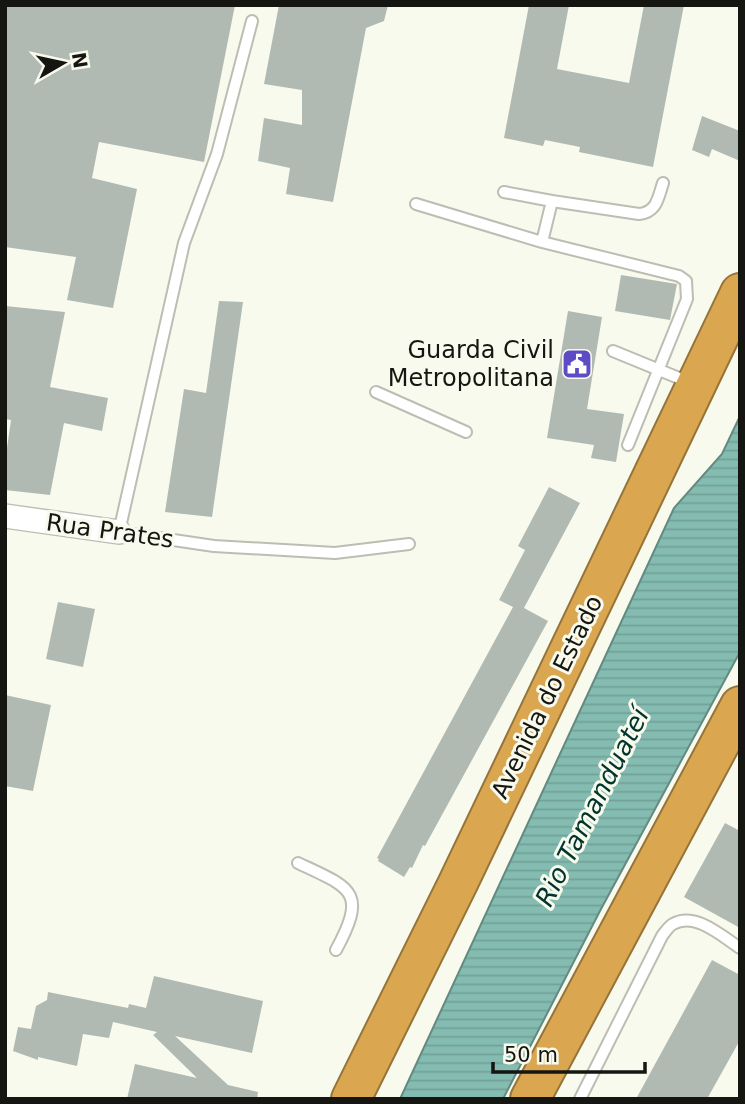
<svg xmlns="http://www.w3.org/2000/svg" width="745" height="1104" viewBox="0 0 745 1104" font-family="'DejaVu Sans',sans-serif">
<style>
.water{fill:url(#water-rules);stroke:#638a81;stroke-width:2}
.building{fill:#b1bab2}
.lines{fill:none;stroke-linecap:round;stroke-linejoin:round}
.lane-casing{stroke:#bcbeb3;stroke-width:14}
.street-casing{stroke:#bcbeb3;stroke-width:26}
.highway-casing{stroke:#95743a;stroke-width:42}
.lane{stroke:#fff;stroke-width:10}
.street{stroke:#fff;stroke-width:23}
.highway{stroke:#daa750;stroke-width:38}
.labels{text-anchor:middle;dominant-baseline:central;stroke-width:6;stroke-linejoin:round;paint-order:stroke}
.poi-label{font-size:24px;fill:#151511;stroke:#f8faed;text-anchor:end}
.street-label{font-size:24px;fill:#151511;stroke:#f8faed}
.water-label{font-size:26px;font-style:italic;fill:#00342e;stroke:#f8faed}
</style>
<defs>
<pattern id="water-rules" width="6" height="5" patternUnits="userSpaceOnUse" patternTransform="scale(1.75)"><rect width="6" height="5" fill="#85bcb1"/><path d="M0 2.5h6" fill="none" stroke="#72a197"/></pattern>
</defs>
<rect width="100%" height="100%" fill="#f8faed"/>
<path class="water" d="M740 416V652L601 909 503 1099H400L674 508 722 454Z"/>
<path class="building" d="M5 5H235L204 162 99 142 92 178 137 189 113 308 67 300 76 257 5 247Z
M279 5H388L384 21 366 28 333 202 286 194 290 168 258 161 264 118 302 125V90L264 84Z
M529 5H569L557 69 629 83 644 5H684L653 167 579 152 580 147 545 140 543 146 504 138Z
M702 116 740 131V161L712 149 709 157 692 150Z
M621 275 677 284 670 320 615 311Z
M219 301 243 302 212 517 165 512 184 389 206 393Z
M5 306 65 312 50 387 108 398 102 431 64 423 50 495 5 490V462L11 420 5 419Z
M568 311 602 317 587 409 624 414 616 462 591 458 594 445 547 438Z
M549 487 580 503 524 608 548 621 425 846 423 845 412 868 410 867 404 877 378 861 379 859 377 858 513 607 499 600 525 550 518 546Z
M58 602 95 609 83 667 46 659Z
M5 695 51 705 33 791 5 786Z
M725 823 740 831V928L684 897Z
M712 960 740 975V1040L707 1099H636Z
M154 976 263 1001 252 1053 175 1036 228 1085 258 1092 257 1099H127L135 1064 197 1078 153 1035 157 1032 113 1022 109 1038 83 1034 77 1066 38 1057V1060L13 1051 18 1027 31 1029 36 1006 47 1000 48 992 128 1008 129 1004 146 1008Z"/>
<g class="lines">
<g class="lane-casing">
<path id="lane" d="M252 21 217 154 184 243 119 532 214 546 335 553 409 544
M504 192 552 201 542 242
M552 201 639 214C657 212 658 198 663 183
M416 204 542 242 679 276 686 281 687 299 628 445
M613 351 691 383
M376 392 466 432
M298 863C351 888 368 891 336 950
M580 1099 662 936C665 932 669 926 673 924 695 911 723 937 740 948"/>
</g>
<g class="street-casing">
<path id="street" d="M5 516 119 532"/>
</g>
<g class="highway-casing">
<path id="highway" d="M351 1099 458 883 740 293
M530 1099 740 706"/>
</g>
<use href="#lane" class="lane"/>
<use href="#street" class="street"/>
<use href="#highway" class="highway"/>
</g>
<defs>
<g id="civic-square" transform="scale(1.575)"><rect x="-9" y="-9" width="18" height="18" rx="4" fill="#5e4cc4" stroke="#f8faed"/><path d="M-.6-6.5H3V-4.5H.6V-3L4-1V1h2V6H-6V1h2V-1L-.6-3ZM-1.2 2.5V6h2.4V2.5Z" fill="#fff"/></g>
</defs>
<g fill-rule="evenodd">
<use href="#civic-square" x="577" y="364"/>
</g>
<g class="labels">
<g class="poi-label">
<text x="554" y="350">Guarda Civil<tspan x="554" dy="28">Metropolitana</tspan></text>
</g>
<g class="street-label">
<text transform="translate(110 531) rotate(8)">Rua Prates</text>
<text transform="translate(547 697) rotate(-64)">Avenida do Estado</text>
</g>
<g class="water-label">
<text transform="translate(592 807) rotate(-63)">Rio Tamanduateí</text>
</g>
</g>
<rect width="745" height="1104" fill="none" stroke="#151511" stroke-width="14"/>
<g transform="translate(63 63) rotate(81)" stroke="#f8faed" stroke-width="5" paint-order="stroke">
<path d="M0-5L12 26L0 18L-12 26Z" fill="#151511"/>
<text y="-10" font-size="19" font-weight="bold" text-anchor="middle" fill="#151511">N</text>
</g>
<path d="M493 1062v10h152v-10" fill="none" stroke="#151511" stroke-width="3.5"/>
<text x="504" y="1062" font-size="21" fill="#151511" stroke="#f8faed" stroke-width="5" paint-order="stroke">50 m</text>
</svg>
